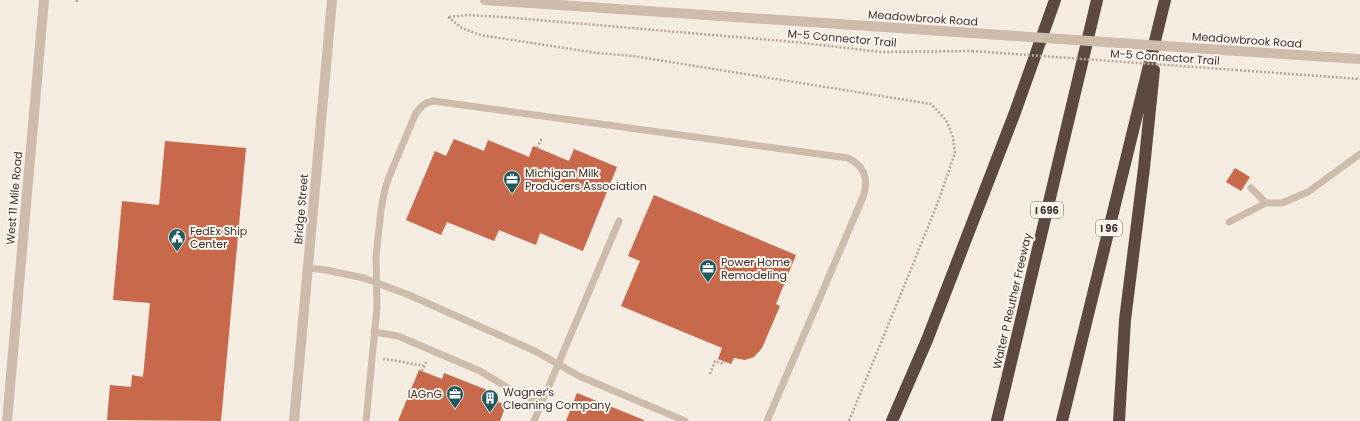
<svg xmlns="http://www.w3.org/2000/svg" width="1360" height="421" viewBox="0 0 1360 421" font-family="Poppins,sans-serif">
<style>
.building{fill:#c8694b}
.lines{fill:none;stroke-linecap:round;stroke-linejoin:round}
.path{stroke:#b9a596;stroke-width:2.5;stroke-dasharray:2 2;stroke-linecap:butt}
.service{stroke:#cdbbac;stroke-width:7}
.minor{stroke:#cdbbac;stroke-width:10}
.tertiary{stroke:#cdbbac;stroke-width:10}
.motorway{stroke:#5c4a42;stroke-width:12}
.path-bridge{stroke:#b9a596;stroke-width:2.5;stroke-dasharray:2 2;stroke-linecap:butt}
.tertiary-bridge{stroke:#cdbbac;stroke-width:10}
.labels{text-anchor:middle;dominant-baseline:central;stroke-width:4;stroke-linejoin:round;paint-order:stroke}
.shield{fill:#fbf5ee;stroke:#756b66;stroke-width:1}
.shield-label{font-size:10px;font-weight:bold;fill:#3b302b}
.street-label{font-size:11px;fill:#3b302b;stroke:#fbf5ee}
.poi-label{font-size:11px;fill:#3b302b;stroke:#fbf5ee;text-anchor:start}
</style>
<rect width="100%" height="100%" fill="#f4ebe1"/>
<path class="building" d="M454 139 484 151 488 140 529 157 533 146 569 161 574 149 617 167 583 251 540 233 536 245 499 230 494 241 447 222 441 235 406 220 435 151 446 156Z
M165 141 246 148 221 421 107 420 110 385 131 387 132 375 143 377 150 303 113 300 122 201 159 205Z
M1235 168 1250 177 1241 191 1226 182Z
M654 195 796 255 776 304 780 306 762 348 754 357 745 360 734 358 731 364 718 359 722 348 621 306 640 261 628 256Z
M419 370 442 379 444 373 487 390 485 397 506 405 500 421H398Z
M577 393 644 420V421H566Z"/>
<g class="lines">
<path class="path" d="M77 0V3
M448 17 462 28 480 35 597 53 633 56 931 104 946 120 953 137 955 153 938 202 909 274 849 421
M449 17 467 15 503 17 795 42 881 52 972 51
M1236 70 1360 79
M537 148 542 138
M383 359 398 361 424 366
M422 371 427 360
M710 374 715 361 723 364 724 362"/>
<path class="service" d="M1251 188 1266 203
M1229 222 1266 203H1282L1308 192 1360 154
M308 268 326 270 364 278 409 295 535 351 579 376 685 421
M374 332 398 336 480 371 513 391 542 404
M366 421 377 307 376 257 381 210 385 189 389 177 415 115C420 107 424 103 433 101L848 158C865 166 869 180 863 197L767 421
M534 421 619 221"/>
<path class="minor" d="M7 421 44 0
M294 421 332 0"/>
<path class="tertiary" d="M485 0 972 33
M1237 51 1360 59"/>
<path class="motorway" d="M892 421 927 340 1014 115 1055 0
M997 421 1097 0
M1062 421 1165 0
M1119 421 1125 320 1144 168 1154 70"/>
<path class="path-bridge" d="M972 51 1236 70"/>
<path class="tertiary-bridge" d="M972 33 1237 51"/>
</g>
<defs>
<g id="office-pin" transform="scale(0.9)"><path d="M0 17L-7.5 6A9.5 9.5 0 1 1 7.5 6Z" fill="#1f5a5e" stroke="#fbf5ee"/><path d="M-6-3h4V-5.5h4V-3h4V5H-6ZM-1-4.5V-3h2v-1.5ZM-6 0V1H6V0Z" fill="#fff"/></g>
<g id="civic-pin" transform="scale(0.9)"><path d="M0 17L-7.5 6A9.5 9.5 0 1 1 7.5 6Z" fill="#1f5a5e" stroke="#fbf5ee"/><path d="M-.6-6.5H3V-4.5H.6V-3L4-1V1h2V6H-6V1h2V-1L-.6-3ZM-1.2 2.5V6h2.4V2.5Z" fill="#fff"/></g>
<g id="building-pin" transform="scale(0.9)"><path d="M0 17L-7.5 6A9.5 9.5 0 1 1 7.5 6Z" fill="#1f5a5e" stroke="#fbf5ee"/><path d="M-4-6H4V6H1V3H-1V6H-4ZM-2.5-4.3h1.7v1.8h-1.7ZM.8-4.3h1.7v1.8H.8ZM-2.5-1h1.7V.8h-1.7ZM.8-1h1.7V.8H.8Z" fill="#fff"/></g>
</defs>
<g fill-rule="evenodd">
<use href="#office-pin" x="512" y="179"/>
<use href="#civic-pin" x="177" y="237"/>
<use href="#office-pin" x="708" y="268"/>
<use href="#office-pin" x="455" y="394"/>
<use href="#building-pin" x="490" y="398"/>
</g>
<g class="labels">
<g class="shield">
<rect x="1031" y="202" width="32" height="16" rx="3"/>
<rect x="1096" y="220" width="26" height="16" rx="3"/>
</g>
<g class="shield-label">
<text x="1047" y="210">I 696</text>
<text x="1109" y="228">I 96</text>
</g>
<g class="street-label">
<text transform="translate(923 18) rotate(4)">Meadowbrook Road</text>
<text transform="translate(842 38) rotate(5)">M-5 Connector Trail</text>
<text transform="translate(1247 40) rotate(4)">Meadowbrook Road</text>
<text transform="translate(1165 57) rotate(4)">M-5 Connector Trail</text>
<text transform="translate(14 198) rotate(-85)">West 11 Mile Road</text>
<text transform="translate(301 209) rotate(-85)">Bridge Street</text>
<text transform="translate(1012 301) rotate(-77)">Walter P Reuther Freeway</text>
</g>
<g class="poi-label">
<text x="525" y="173">Michigan Milk<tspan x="525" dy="13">Producers Association</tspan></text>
<text x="190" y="231">FedEx Ship<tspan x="190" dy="13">Center</tspan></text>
<text x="721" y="262">Power Home<tspan x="721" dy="13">Remodeling</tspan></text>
<text x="503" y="392">Wagner's<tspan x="503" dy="13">Cleaning Company</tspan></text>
<text x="442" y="394" text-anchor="end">IAGnG</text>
</g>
</g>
</svg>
